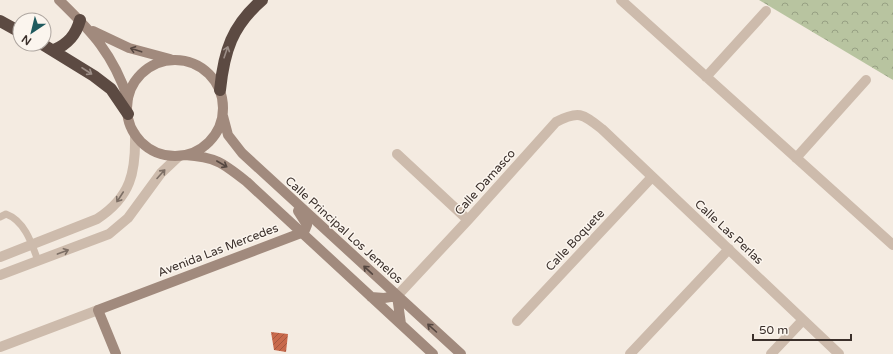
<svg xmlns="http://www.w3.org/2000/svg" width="893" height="354" viewBox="0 0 893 354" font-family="'Varela Round',sans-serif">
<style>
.forest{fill:url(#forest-crowns)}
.building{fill:url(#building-hatch)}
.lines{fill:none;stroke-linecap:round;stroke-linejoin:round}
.lane{stroke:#cdbbac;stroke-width:7}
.street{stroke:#cdbbac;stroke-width:10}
.secondary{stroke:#a18a7d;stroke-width:10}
.highway{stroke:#5c4a42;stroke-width:12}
.oneway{stroke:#544640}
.oneway2{stroke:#9c8e87}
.oneway3{stroke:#7d6f65}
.labels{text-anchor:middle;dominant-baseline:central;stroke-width:3;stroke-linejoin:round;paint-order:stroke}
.street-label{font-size:12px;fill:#3b302b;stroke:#fbf5ee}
</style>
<defs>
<pattern id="forest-crowns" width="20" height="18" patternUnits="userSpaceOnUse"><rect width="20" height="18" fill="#b8c4a0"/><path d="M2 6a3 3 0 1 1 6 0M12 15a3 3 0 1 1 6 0" fill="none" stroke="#97a083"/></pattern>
<pattern id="building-hatch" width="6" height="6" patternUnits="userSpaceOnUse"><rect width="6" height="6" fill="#c8694b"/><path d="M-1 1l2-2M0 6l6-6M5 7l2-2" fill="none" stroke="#a4573f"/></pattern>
</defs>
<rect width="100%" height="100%" fill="#f4ebe1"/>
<path class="forest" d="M759 0H893V80Z"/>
<path class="building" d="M271 332 288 334 286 352 274 350Z"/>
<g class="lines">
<path class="lane" d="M0 217 6 214C25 221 32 244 38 261"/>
<path class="street" d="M621 0 893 245
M706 77 766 11
M397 154 468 220
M796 158 866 80
M0 257 97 219C131 197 136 172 135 134
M0 275 109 234 128 218 161 173 179 156
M397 296 468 220 556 122C579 110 583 114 602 129L839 354
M517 321 652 177
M0 347 98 310
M630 354 729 249
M771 354 803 320"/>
<path class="secondary" d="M59 0C93 33 113 54 128 99
M93 31 129 48 170 59
M127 108a48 48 0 1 1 96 0a48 48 0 1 1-96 0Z
M223 116 228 135 242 153 461 354
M185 155C216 157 223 163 247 182L433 354
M397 296 401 324
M371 297 384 298 397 296
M116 354 98 310 301 233 305 230 307 225 298 211"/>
<path class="highway" d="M0 21 20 32
M42 44 94 76 111 89 128 114
M54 50C68 44 76 35 80 20
M220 90C224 51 232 26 262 0"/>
</g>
<defs><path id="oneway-shaft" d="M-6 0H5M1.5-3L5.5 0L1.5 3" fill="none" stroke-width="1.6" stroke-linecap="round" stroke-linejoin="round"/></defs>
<g class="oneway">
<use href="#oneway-shaft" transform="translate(136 50) rotate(-162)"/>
<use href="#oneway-shaft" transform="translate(222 164) rotate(30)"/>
<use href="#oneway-shaft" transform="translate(368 270) rotate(-137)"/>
<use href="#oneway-shaft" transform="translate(432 328) rotate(-138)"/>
</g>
<g class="oneway2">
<use href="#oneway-shaft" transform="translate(226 52) rotate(-71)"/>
<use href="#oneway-shaft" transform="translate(87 71) rotate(33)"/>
</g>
<g class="oneway3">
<use href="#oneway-shaft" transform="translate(161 174) rotate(-48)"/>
<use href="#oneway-shaft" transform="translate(120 197) rotate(123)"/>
<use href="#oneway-shaft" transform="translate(63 252) rotate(-20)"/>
</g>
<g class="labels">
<g class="street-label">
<text transform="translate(485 182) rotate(-48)">Calle Damasco</text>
<text transform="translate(344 230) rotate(42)">Calle Principal Los Jemelos</text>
<text transform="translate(729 232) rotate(43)">Calle Las Perlas</text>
<text transform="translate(575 240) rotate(-47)">Calle Boquete</text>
<text transform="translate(218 250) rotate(-21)">Avenida Las Mercedes</text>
</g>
</g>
<g transform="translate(32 32) rotate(215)"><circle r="19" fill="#fbf5ee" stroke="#aea6a0"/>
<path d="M0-3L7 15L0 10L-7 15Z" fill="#1f5a5e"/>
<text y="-6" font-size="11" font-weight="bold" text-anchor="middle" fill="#3b302b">N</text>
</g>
<path d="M753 334v6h98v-6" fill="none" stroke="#3b302b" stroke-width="2"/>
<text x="759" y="334" font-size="12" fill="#3b302b" stroke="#fbf5ee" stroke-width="3" paint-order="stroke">50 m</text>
</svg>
